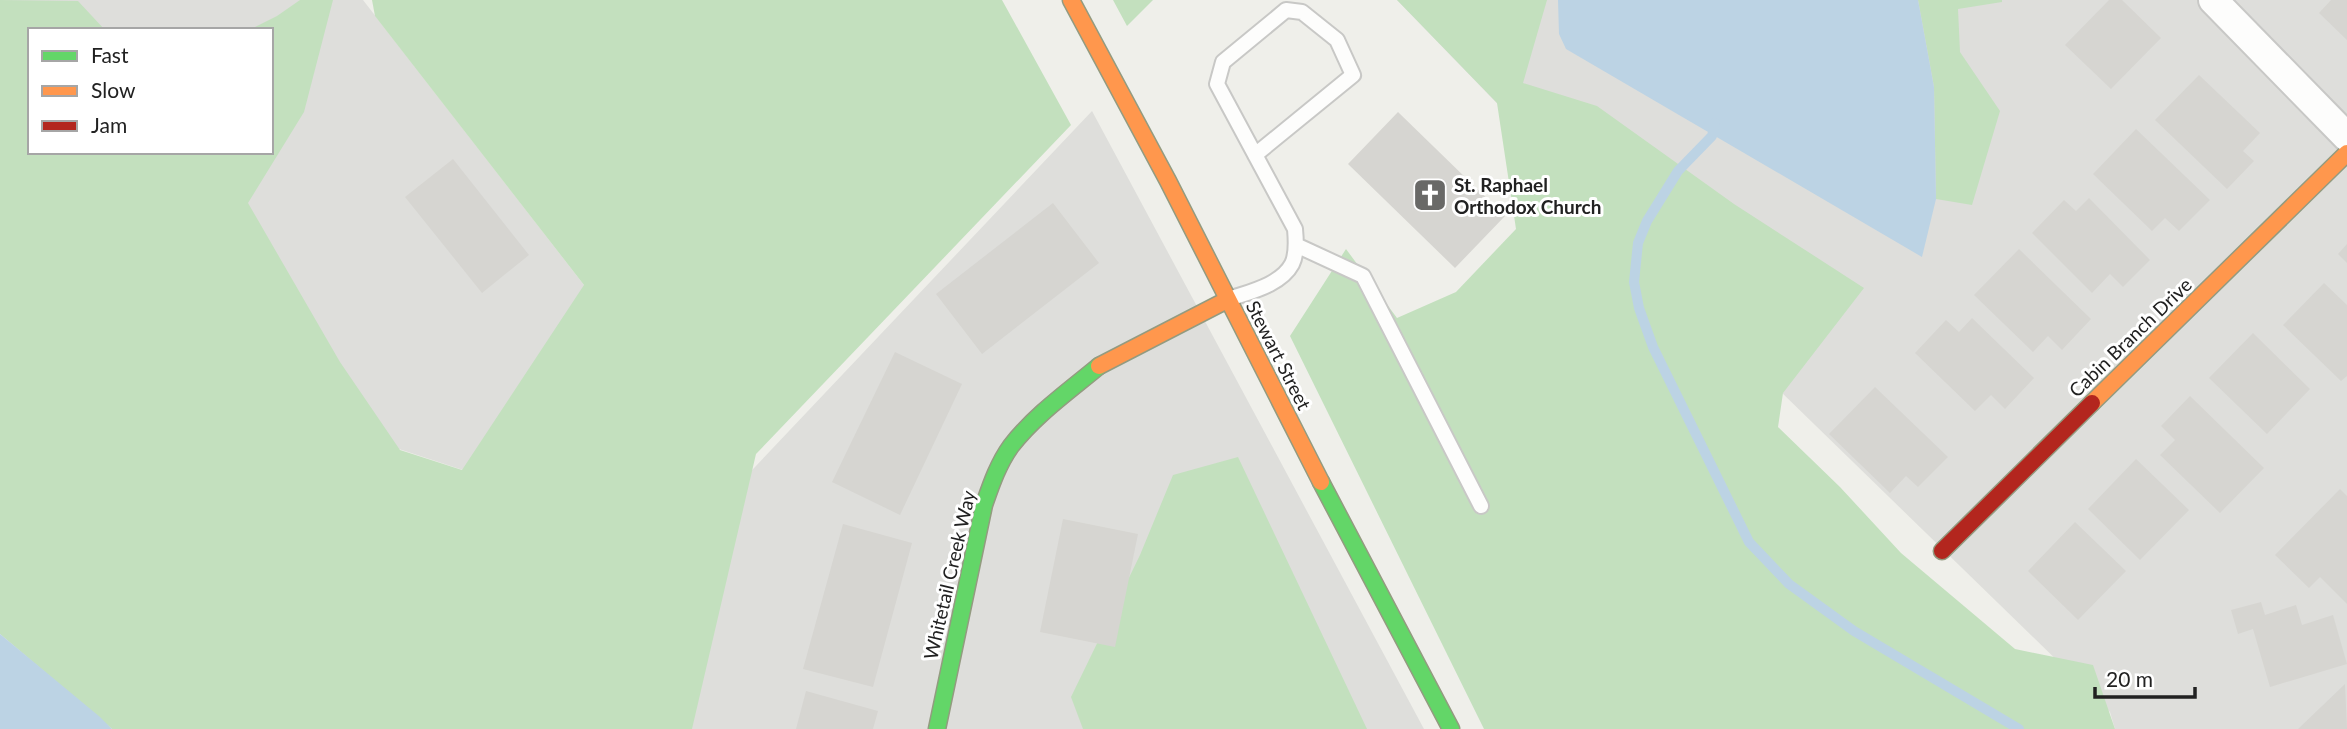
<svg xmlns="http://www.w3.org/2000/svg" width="2347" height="729" viewBox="0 0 2347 729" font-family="Lato,sans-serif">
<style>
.residential{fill:#dededb}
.forest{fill:#c3e0be}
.water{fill:#bcd3e4}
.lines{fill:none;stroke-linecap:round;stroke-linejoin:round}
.stream{stroke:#bcd3e4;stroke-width:10}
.building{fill:#d6d5d1}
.lane-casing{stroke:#c8c8c6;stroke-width:18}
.street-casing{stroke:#c8c8c6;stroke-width:32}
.fast-casing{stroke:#939b80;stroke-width:19}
.slow-casing{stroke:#939b80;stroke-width:19}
.jam-casing{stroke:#939b80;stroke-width:19}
.lane{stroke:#fdfdfc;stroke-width:14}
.street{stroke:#fdfdfc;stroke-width:28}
.fast{stroke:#63d668;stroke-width:16}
.slow{stroke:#ff974d;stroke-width:16}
.jam{stroke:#b3261e;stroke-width:16}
.labels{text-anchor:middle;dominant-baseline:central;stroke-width:6;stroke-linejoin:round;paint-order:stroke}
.poi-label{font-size:19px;font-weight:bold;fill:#212121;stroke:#fff;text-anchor:start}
.street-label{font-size:19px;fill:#212121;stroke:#fff}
</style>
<rect width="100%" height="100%" fill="#efefea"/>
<path class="residential" d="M0 0H363L629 343 463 470 271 407 85 152H271V30H30Z
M1397 0H2347V729H2115L2110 712 1705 318Z
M1092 111 1424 729H507Z"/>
<path class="forest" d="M0 0 78 1 105 30H30V152H271V30H249L277 16 300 0H333L304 112 248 203 340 362 400 450 462 470 584 285 375 16 372 0H1002L1071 125 756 454 692 729H112L0 634Z
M1113 0H1153L1127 26Z
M1397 0H1547L1523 83 1597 106 1734 204 1864 288 1783 393 1778 427 1840 487 1901 553 2015 649 2093 665 2115 729H1484L1290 336 1346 249 1397 318 1456 292 1516 229 1497 103Z
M1918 0H2002V2L1958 9 1960 52 2000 111 1972 205 1936 199 1934 87Z
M1238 457 1367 729H1083L1071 697 1140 555 1173 475Z"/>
<path class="water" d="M1558 0H1918L1934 87 1936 199 1922 257 1566 49 1559 34Z
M0 634 100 717 112 729H0Z"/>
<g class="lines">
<path class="stream" d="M1715 123 1712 136 1678 171 1647 221 1638 243 1634 282 1639 308 1653 347 1749 542 1789 584 1854 631 2019 729"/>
</g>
<path class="building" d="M2109 0H2122L2161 38 2111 89 2065 45Z
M2331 0H2347V40L2319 13Z
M2199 75 2260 133 2243 151 2254 161 2227 189 2155 120Z
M1398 112 1505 216 1455 268 1348 164Z
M2136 129 2210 200 2179 231 2165 218 2152 231 2093 174Z
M453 159 529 255 482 293 405 197Z
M2089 198 2150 260 2123 287 2110 274 2092 293 2032 233 2064 200 2076 211Z
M1053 203 1099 263 982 354 936 294Z
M2347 244V263L2338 254Z
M2019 249 2091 319 2062 350 2048 336 2033 352 1974 295Z
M2324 283 2347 305V376L2341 381 2283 325Z
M1972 318 2034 378 2005 409 1991 395 1975 411 1915 353 1946 320 1959 332Z
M2253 333 2310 389 2267 434 2209 378Z
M895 352 962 384 900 515 832 482Z
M1875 387 1948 457 1918 487 1906 476 1890 493 1829 434Z
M2190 396 2264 468 2220 513 2160 455 2175 440 2161 426Z
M2136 459 2189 510 2140 560 2088 509Z
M2340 489 2347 496V604L2320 577 2309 588 2275 555Z
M1063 519 1138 534 1115 647 1040 632Z
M2075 522 2126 571 2078 620 2028 571Z
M843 524 912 543 873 687 803 669Z
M2261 602 2265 615 2296 605 2302 625 2333 615 2347 664 2270 687 2253 629 2238 634 2231 610Z
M2345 684 2347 729H2298Z
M806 691 878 711 873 729H796Z"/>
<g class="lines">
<g class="lane-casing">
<path id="lane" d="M1296 245 1363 276 1481 506
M1229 299C1249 292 1281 285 1292 264 1297 254 1296 240 1295 229L1217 84 1223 62 1286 10 1302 12 1337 40 1353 75 1255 155"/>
</g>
<g class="street-casing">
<path id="street" d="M2213 0 2347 137"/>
</g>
<g class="fast-casing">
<path id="fast" d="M1321 482 1451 729
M937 729 984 505C991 485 998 464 1011 446 1035 415 1069 391 1099 366"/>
</g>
<g class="slow-casing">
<path id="slow" d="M1071 0 1168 181 1321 482
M1099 366 1227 300
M2092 403 2347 153"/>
</g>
<g class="jam-casing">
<path id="jam" d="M1942 551 2092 403"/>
</g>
<use href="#lane" class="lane"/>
<use href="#street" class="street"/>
<use href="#fast" class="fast"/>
<use href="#slow" class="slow"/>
<use href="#jam" class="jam"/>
</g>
<defs>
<g id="church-square" transform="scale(1.75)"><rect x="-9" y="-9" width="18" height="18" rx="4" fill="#696967" stroke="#fff"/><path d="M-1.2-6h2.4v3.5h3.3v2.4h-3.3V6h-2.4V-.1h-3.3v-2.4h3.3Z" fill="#fff"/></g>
</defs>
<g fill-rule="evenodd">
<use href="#church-square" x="1430" y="195"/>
</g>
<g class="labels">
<g class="poi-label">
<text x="1454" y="184">St. Raphael<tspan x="1454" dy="22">Orthodox Church</tspan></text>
</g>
<g class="street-label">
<text transform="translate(2130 337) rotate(-44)">Cabin Branch Drive</text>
<text transform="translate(1279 355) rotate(63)">Stewart Street</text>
<text transform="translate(949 575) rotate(-77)">Whitetail Creek Way</text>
</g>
</g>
<rect x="28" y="28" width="245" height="126" fill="#ffffff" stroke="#a6a6a6" stroke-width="2"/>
<rect x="42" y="51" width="35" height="10" fill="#63d668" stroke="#a6a6a6" stroke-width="2"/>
<text x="91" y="63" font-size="21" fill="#212121">Fast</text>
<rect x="42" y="86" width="35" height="10" fill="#ff974d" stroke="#a6a6a6" stroke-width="2"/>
<text x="91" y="98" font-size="21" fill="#212121">Slow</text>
<rect x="42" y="121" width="35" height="10" fill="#b3261e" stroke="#a6a6a6" stroke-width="2"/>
<text x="91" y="133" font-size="21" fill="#212121">Jam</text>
<path d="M2095 687v10h100v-10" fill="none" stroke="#212121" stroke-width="3.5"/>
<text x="2106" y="687" font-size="21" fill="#212121" stroke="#ffffff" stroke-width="5" paint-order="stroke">20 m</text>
</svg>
